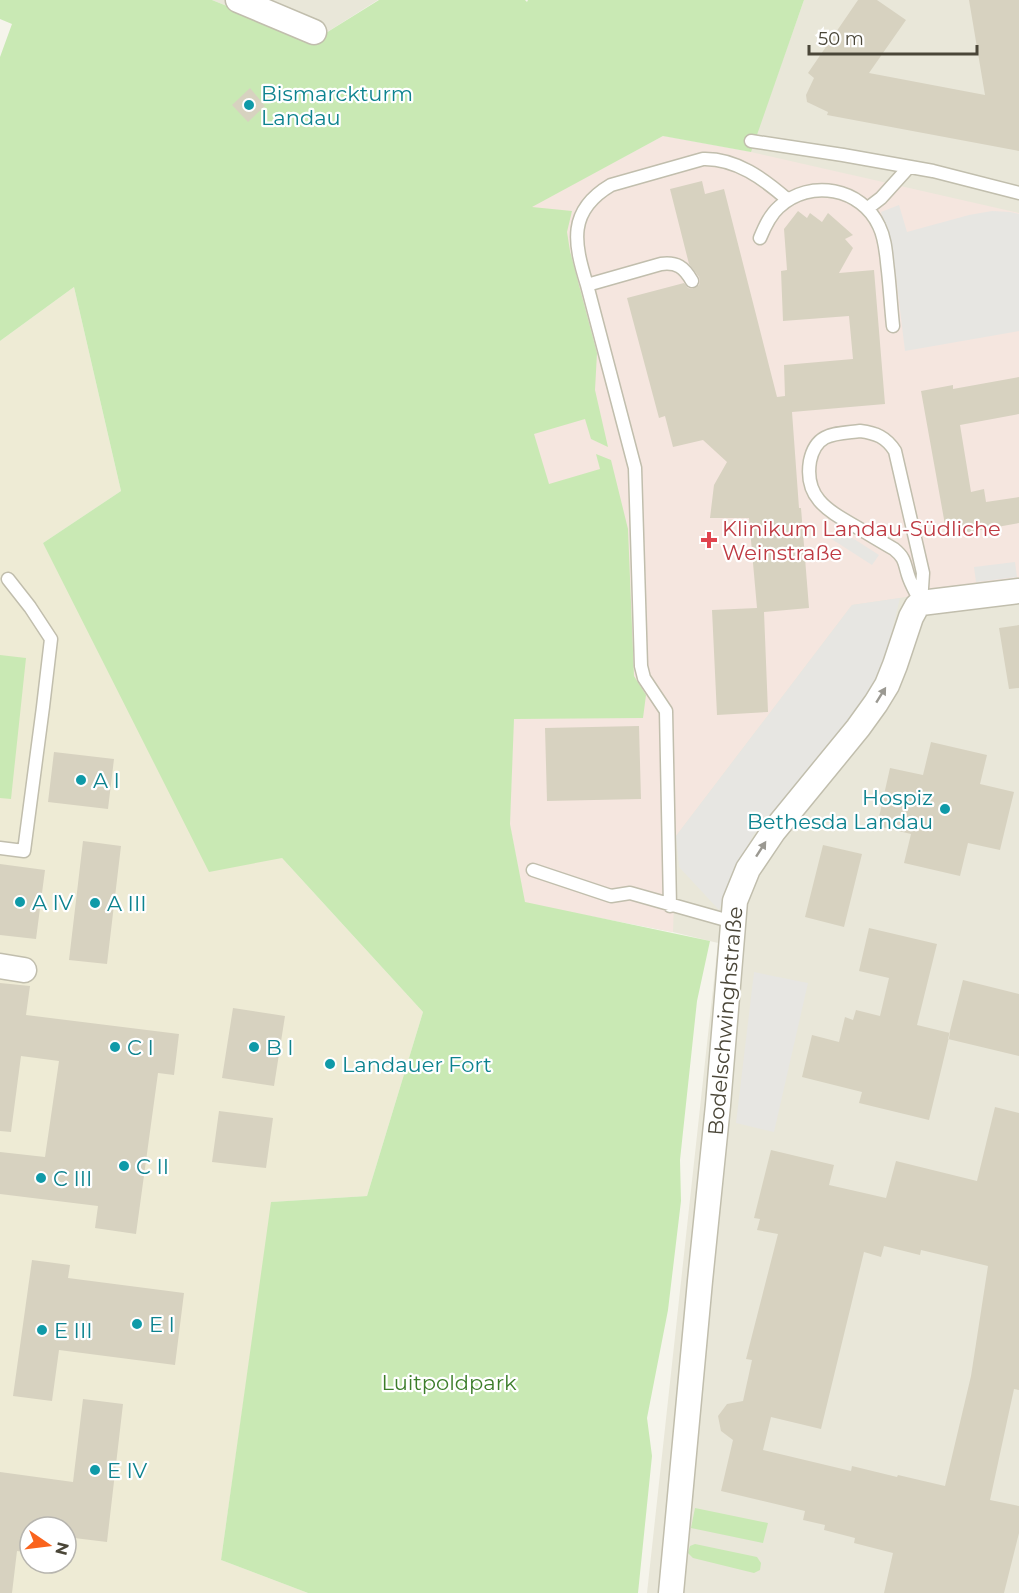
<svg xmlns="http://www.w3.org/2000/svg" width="1019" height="1593" viewBox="0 0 1019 1593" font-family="Montserrat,sans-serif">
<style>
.residential{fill:#e9e7d9}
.education{fill:#eeebd5;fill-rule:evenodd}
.medical{fill:#f5e6df}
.green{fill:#c9e9b4}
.parking{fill:#e7e6e2}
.building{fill:#d7d2c0;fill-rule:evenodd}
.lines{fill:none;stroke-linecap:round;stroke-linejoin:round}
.lane-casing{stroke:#c1bead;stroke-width:15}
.street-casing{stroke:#c1bead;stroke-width:27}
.lane{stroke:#fff;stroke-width:12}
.street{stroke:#fff;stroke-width:24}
.oneway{fill:#9b9992}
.culture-dot{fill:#0f9aa8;stroke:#fff;stroke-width:2}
.health-dot{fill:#e0444e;stroke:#fff;stroke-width:2}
.labels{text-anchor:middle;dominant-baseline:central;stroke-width:4.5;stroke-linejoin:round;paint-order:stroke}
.culture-label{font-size:21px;fill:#0d838f;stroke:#fff;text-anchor:start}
.health-label{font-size:21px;fill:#be3a42;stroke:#fff;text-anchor:start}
.street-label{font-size:21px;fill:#4a4638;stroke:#fff}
.park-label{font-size:21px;fill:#3c7d2a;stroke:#fff}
</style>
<rect width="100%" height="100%" fill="#f5f4eb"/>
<path class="residential" d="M212 0H378L313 41Z
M804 0H1019V1593H647L718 943 673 932 525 903 510 824 514 719 663 136 750 152Z"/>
<path class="education" d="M74 287 121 491 43 543 282 858 423 1012 367 1196 272 1202 221 1560 308 1593H0V341ZM30 1527H66V1563H30Z"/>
<path class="medical" d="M663 136 751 152 1019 213V577L900 598 852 605 676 836 673 932 525 903 510 824 530 207Z"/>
<path class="green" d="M0 0H212L313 41 379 0H525L527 2 528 0H804L751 152 663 136 532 207 572 211 567 232 570 251 597 353 595 390 608 447 591 439 585 419 534 434 549 484 600 469 596 454 611 460 628 529 634 676 646 695 643 718 514 719 510 824 525 902 710 941 697 1001 680 1160 681 1201 668 1310 647 1418 652 1456 638 1593H308L221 1560 271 1202 367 1196 423 1012 282 858 209 872 43 543 121 491 74 287 0 341V57L12 24 0 19Z
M0 655 26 658 11 799 0 798Z
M695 1508 768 1523 763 1543 691 1528Z
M695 1544 757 1557 761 1563 760 1570 754 1573 693 1558 688 1553 690 1546Z"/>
<path class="parking" d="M899 205 907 232 969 215 992 211 1010 212 1019 214V331L905 351 893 252 889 234 881 212Z
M837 528 879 555 872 565 830 538Z
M1015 562 1017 577 976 582 974 567Z
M900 598 889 644 877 678 849 720 754 834 735 869 719 910 679 867 676 836 852 605Z
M754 972 808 983 774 1132 736 1123Z"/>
<path class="building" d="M858 0H877L906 20 869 73 985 95 969 0H1019V151L827 115 828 112 807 102 806 95 814 78 808 73Z
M250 88 265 106 248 122 232 105Z
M702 181 705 194 724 189 777 397 785 396 784 365 853 359 849 316 783 321 781 271 787 270 784 229 798 211 807 218 810 213 822 222 828 213 853 235 845 239 853 248 839 273 874 270 885 404 792 412 799 508H801L809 608 764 612 768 712 717 715 712 610 757 608 749 518H710L714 485 727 462 703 440 673 447 665 416 659 418 627 298 684 283 688 288 692 289 699 285 700 281 699 277 689 264 670 189Z
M1019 377V414L960 425 971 492 984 489 986 502 1019 497V523L947 536 921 391 953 385V389Z
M1019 625V688L1009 689 999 628Z
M639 726 641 799 547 801 545 728Z
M931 742 987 755 980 784 1014 792 1000 850 968 843 960 876 904 863 911 834 877 826 890 768 923 775Z
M54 752 114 759 108 809 48 802Z
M83 841 121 846 107 964 69 960Z
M823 845 862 854 844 927 805 917Z
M0 864 45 870 36 939 0 935Z
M869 928 937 944 917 1025 950 1033 929 1120 859 1103 862 1092 802 1077 812 1035 839 1042 845 1017 853 1020 856 1010 880 1016 889 978 859 971Z
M963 980 1019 994V1056L948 1039Z
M0 983 30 986 26 1015 179 1034 174 1075 158 1073 136 1234 95 1228 98 1206 0 1194V1152L45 1157 59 1061 21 1056 11 1132 0 1131Z
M233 1008 285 1016 274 1086 222 1078Z
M995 1107 1019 1113V1390L1014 1389 990 1500 1019 1506V1533L1004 1593H884L893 1553 854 1543 855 1538 824 1530 825 1525 803 1520 805 1511 721 1491 733 1440 721 1431 718 1416 727 1404 743 1401 752 1360 746 1359 778 1234 757 1230 760 1219 754 1218 771 1150 834 1165 829 1185 886 1198 896 1161 977 1181ZM884 1246 920 1255 921 1250 988 1266 971 1376 945 1486 898 1475 897 1477 852 1466 851 1471 763 1450 771 1417 821 1429 864 1252 881 1257Z
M219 1111 273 1118 266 1168 212 1162Z
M32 1260 70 1265 68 1278 184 1293 175 1365 59 1350 52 1401 13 1396Z
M83 1399 123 1404 107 1542 66 1537 67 1527H30V1553L17 1551 12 1593H0V1472L73 1482Z"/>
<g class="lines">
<g class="lane-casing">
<path id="lane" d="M751 141 843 155 933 171 1019 193
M868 208 881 198 909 167
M760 238C765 226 770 215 779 207 810 178 862 188 879 226 886 240 886 256 888 271 890 289 891 307 893 326
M587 285 661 264C677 262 684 267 692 281
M860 431C876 433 886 437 895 451L923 573 921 603C917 594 911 585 908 575 904 562 905 558 894 549 880 541 867 533 853 525 827 510 804 497 810 461 816 432 835 434 860 431Z
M0 848 24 851 43 707 51 639 30 607 8 579
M533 870 611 896 630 893 733 922
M670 906 666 711 644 678 641 666 635 468 587 285C574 243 567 211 611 185L703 159C736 158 764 179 788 200"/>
</g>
<g class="street-casing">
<path id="street" d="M238 0 314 32
M0 966 24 970
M671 1593 700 1281 718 1105 735 901 748 869 773 832 858 728 876 703 887 685 895 665 911 617 917 606 921 603 1019 591"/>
</g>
<use href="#lane" class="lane"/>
<use href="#street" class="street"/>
</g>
<defs><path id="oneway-solid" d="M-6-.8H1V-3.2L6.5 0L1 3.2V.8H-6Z" transform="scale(1.5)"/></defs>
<g class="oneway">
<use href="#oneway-solid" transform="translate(881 695) rotate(-58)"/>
<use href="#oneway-solid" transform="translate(761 849) rotate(-57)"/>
</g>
<g class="culture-dot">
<circle cx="249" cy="105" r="6"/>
<circle cx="81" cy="780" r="6"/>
<circle cx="945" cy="809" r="6"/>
<circle cx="20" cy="902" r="6"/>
<circle cx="95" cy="903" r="6"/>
<circle cx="115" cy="1047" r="6"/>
<circle cx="254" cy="1047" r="6"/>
<circle cx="330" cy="1064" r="6"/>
<circle cx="124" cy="1166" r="6"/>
<circle cx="41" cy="1178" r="6"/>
<circle cx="137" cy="1324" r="6"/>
<circle cx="42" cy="1330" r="6"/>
<circle cx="95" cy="1470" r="6"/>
</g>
<path class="health-dot" d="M706 531h6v6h6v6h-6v6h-6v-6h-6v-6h6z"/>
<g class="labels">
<g class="culture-label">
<text x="261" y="93">Bismarckturm<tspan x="261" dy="24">Landau</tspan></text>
<text x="93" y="780">A I</text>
<text x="933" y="797" text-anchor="end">Hospiz<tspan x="933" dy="24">Bethesda Landau</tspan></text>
<text x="32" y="902">A IV</text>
<text x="107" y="903">A III</text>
<text x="127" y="1047">C I</text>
<text x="266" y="1047">B I</text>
<text x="342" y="1064">Landauer Fort</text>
<text x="136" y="1166">C II</text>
<text x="53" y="1178">C III</text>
<text x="149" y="1324">E I</text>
<text x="54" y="1330">E III</text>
<text x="107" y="1470">E IV</text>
</g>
<g class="health-label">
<text x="722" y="528">Klinikum Landau-Südliche<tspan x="722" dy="24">Weinstraße</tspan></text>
</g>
<g class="street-label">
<text transform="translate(725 1021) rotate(-85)">Bodelschwinghstraße</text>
</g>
<g class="park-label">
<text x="449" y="1382">Luitpoldpark</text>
</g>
</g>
<g transform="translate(48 1545) rotate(104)"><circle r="28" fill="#ffffff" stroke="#b7b5af" stroke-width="1.5"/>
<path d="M0-4.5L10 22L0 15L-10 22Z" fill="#fa631d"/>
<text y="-9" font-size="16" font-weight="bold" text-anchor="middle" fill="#4a4638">N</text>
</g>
<path d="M809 45v9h168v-9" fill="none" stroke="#4a4638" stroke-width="3"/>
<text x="818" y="45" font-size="18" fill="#4a4638" stroke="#ffffff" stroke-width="4.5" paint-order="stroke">50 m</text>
</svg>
